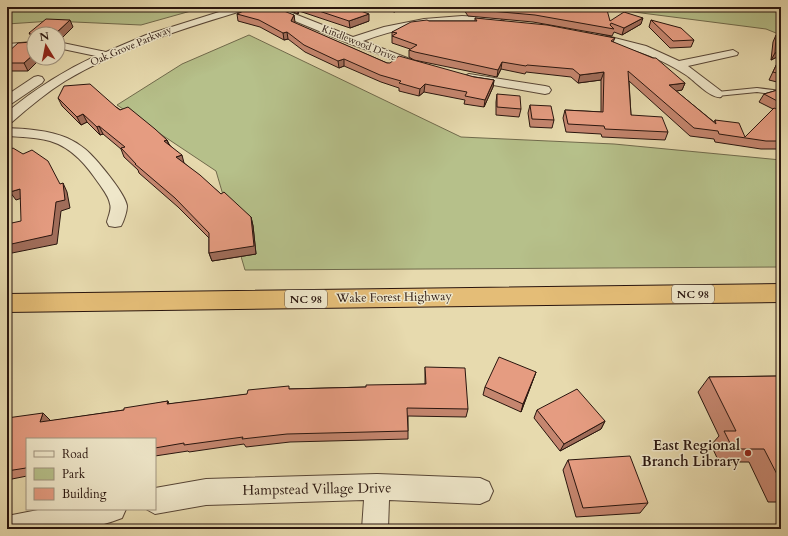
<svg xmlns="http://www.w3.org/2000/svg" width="788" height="536" viewBox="0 0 788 536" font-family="Cardo,serif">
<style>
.green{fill:#b6c08a;stroke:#706a4c}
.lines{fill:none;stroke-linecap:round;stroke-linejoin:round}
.lane-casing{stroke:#584636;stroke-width:2}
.street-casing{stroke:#584636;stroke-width:2}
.highway-casing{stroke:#29150e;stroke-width:2}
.lane{fill:#efe7ca;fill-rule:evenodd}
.street{fill:#efe7ca;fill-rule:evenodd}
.highway{fill:#e4bd77;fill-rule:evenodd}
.wall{fill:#c5866f;stroke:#29150e}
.shaded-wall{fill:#a06d5a;stroke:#29150e}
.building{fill:#e59c81;stroke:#29150e}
.poi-dot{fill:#8f2418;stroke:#efe7ca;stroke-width:1.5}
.labels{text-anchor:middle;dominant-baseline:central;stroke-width:3;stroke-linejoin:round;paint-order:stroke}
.far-street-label{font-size:10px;fill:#29150e;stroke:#efe7ca}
.shield{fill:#efe7ca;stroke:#645446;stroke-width:1}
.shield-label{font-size:11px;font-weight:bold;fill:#29150e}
.street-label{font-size:12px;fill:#29150e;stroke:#efe7ca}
.near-poi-label{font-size:14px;font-weight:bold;fill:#29150e;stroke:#efe7ca;text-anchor:end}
.near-street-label{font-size:14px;fill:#29150e;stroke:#efe7ca}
</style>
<rect width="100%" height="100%" fill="#e7daae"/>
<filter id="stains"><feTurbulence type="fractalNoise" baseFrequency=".005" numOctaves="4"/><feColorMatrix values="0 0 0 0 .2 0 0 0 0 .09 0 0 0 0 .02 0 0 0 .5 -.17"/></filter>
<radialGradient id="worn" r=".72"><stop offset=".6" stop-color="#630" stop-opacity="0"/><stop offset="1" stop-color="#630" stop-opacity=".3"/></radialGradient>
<path class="green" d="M7 7H205L141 25 52 21 7 24Z
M595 7H781V35L766 29Z
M249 35 461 137 614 144 781 160V267L245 270 216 171 117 105 182 64Z"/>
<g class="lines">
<g class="lane-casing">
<path id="lane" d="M757 88 781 91V95L757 92 717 96 714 94 717 92Z"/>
</g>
<g class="street-casing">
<path id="street" d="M235 7H250L248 9C185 28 122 47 65 81 46 93 29 107 12 122L7 123V112C34 90 63 71 96 56L58 48V42L106 52 146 35Z
M264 7H277L353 37 384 27 424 19 462 16 481 17 500 19 505 22 500 25C453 20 407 24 363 41L423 64 425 66 423 68 419 69 348 43 266 9Z
M591 32 646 46 679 61 733 50 738 53 737 55 688 66 721 91 723 94 721 97C711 99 695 81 686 75 655 54 622 46 587 37L586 35 587 33Z
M34 42V48L7 50V44Z
M469 74 545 86 549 87 551 90 549 93 545 94 465 80 463 78 465 76Z
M38 76 42 77 44 80 42 83 11 104 7 105V95L34 77Z
M7 128C27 129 48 130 67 138 74 141 80 145 85 149 95 157 126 194 127 206 127 211 124 221 121 226L115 227 109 226 107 222C108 217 112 209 110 204 109 197 104 191 100 185 87 166 73 148 50 141 36 137 21 137 7 136Z
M377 474 480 478 489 482 493 491 489 500 480 504 389 500 388 529H362L364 500 206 505 155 514 146 509H155V488L206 479Z
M43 509H126L122 518C86 533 45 529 7 529V516Z"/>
</g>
<g class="highway-casing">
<path id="highway" d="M781 284V302L7 312V294Z"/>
</g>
<use href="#lane" class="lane"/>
<use href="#street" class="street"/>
<use href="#highway" class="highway"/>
</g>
<path class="wall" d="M281 7H350L369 21 350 28 299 11 298 14Z
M384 7H407L394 12Z
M462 7H583V8L610 21 641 24 622 35 614 32 612 36 533 22 468 16Z
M237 14 294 15V23L387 63 494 80 493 87 484 107 464 104 465 100 424 92 419 96 399 91V88L381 82 344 66 339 68 305 52 288 39 284 40 260 27 238 21Z
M475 18 615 38 613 42 685 83 682 90 676 91 714 122 715 120 745 137 773 109 759 102 764 94 781 89V149H761L715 142 714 139 690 136 629 81 631 115 668 132 665 140 602 137 601 134 566 132 563 118 565 110 601 112V80L578 83 571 77 526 72 525 74 501 69 497 77 414 60 409 57V50L410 49 392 43V32L429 21H475Z
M651 20 694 40 691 47 670 48 649 27Z
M73 27 58 42V34L28 71H7V53L32 42V38L29 33Z
M781 34V83L769 80 781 55 771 60 773 42 776 35Z
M497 94 521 109 519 117 496 115V102Z
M58 98 116 107 167 140 169 144 184 163 221 194 251 217 253 226 256 254 212 261 209 253V238L178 207 139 173 138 170 124 157 121 149 103 134 100 135 87 122 81 125 62 106Z
M530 105 554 120 552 128 530 127 528 113Z
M425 367 468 409 466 417 408 416V439L290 442 246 447 244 444 189 452 188 451 155 456V439H27V476L7 480V418L50 421 124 410 168 401 169 404 290 389 366 387 425 384Z
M536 372 521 412 483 395 485 387Z
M781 376V502H768L749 462H719L711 445 719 436 698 392 709 377Z
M537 410 605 421 601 429 560 451 534 418Z
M568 460 648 503 640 513 576 517 563 470Z"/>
<path class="shaded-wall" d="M297 7H299V11L298 14Z
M394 7H407L394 12Z
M369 14V21L350 28 349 21Z
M294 15 295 22 292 28 291 21Z
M643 18 641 24 622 35 624 28Z
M70 20 73 27 58 42V34H55Z
M287 32 288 39 284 40 283 33Z
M781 50V55L771 60 775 53Z
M34 54V58H41L28 71 24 63Z
M344 59V66L339 68 338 61Z
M502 62 501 69 497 77 498 70Z
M604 72 601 80 578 83 580 75Z
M494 80 493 87 484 107 485 100Z
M685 83 682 90 666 93 669 85Z
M425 84 424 92 419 96 420 89Z
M83 114 87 122 81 125 77 117Z
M99 126 103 134 100 135 97 127Z
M167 140 170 148 164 141Z
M182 155 184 163 179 165 176 157Z
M63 183 67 192 70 208 61 211 57 244 7 254V245L56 202 63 189Z
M20 189 25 197 16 200 10 192Z
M251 217 253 226 256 254 212 261 209 253Z
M536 372 521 412 523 404Z
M43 413 50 420 48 430 40 422Z
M605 421 601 429 560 451 564 444Z"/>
<path class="building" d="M252 7H274L294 15 291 21 387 63H390L399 56 474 77 494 80 485 100 465 96 467 92 425 84 420 89 399 83 401 81 380 75 344 59 338 61 304 45 287 32 283 33 259 20 237 14Z
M307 7H350L369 14 349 21Z
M467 7H583V8L607 10 610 21 624 12 643 18 624 28 611 23 610 25 614 29 535 15 468 9Z
M475 18 547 25 615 38 611 41 653 58H656L685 83 669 85 716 124 715 120 739 123 745 137 774 108 781 111V141H766L719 134 718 131 694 128 628 71 631 115 662 117 668 132 605 129 604 126 568 124 565 110 603 112 604 72 580 75 573 69 527 65 526 66 502 62 498 70 415 52 409 50 417 45 392 36 397 33 392 32 411 22 427 20 429 21H477Z
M46 19 70 20 55 34H34V54L24 63H7V53L18 43 32 42V35L29 33Z
M651 20 681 28 694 40 673 41Z
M781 34V50L775 53 776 35Z
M781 55V74L773 72Z
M90 84 116 107 120 110 128 107 155 129 167 140 164 141 182 155 176 157 200 175 221 194 224 192 251 217 254 246 209 253V233L175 198 135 164H136L121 148 125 147 99 126 97 127 83 114 77 117 58 98 64 86Z
M781 89V103L764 94Z
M497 94 520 96 521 109 497 107Z
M530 105 551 106 554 120 532 119Z
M13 148 23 154 32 150 48 161 60 184 63 183 65 200 56 202 52 235 7 245V224L21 221 20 189 10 192 7 184V151Z
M499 357 536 372 523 404 485 387Z
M425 367 465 368 468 409 407 408 408 431 287 434 242 439 243 437 184 445V443L155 448V439H27V466L26 468 7 471V418L43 413 40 422 124 410V408L168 401 167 404 247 394 248 390 289 386V389L366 387V385L426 384Z
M781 376V482L764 449H733L724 431H736L709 377Z
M577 389 605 421 564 444 537 410Z
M630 456 648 503 583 508 568 460Z"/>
<circle class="poi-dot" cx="748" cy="453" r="4"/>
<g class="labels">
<g class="far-street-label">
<text transform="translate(359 43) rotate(22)">Kindlewood Drive</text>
<text transform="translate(131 46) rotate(-23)">Oak Grove Parkway</text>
</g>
<g class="shield">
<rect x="672" y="285" width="42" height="18" rx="3"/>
<rect x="285" y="290" width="42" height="18" rx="3"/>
</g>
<g class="shield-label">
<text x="693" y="294">NC 98</text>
<text x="306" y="299">NC 98</text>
</g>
<g class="street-label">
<text transform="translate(394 297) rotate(-1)">Wake Forest Highway</text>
</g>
<g class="near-poi-label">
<text x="740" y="445">East Regional<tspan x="740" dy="16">Branch Library</tspan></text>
</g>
<g class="near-street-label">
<text transform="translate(317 489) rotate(-1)">Hampstead Village Drive</text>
</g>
</g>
<rect width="788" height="536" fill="none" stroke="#e7daae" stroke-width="24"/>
<rect x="8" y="8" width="772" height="520" fill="none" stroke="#29150e" stroke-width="2"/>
<rect x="12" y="12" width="764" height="512" fill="none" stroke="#29150e"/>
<rect x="26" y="438" width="130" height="72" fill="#efe7ca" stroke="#a0937f"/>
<rect x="34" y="451" width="20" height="6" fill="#efe7ca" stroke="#a0937f"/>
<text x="62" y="458" font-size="12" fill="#29150e">Road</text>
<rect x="34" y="468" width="20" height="12" fill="#b6c08a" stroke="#a0937f"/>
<text x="62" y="478" font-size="12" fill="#29150e">Park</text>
<rect x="34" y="488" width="20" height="12" fill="#e59c81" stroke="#a0937f"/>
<text x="62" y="498" font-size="12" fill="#29150e">Building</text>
<g transform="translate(46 46) rotate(350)"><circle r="19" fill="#efe7ca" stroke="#a0937f"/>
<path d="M0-3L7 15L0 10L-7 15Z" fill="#8f2418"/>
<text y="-6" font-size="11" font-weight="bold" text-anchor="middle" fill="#29150e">N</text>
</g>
<rect width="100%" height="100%" filter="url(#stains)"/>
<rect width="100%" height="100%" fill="url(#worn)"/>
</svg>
